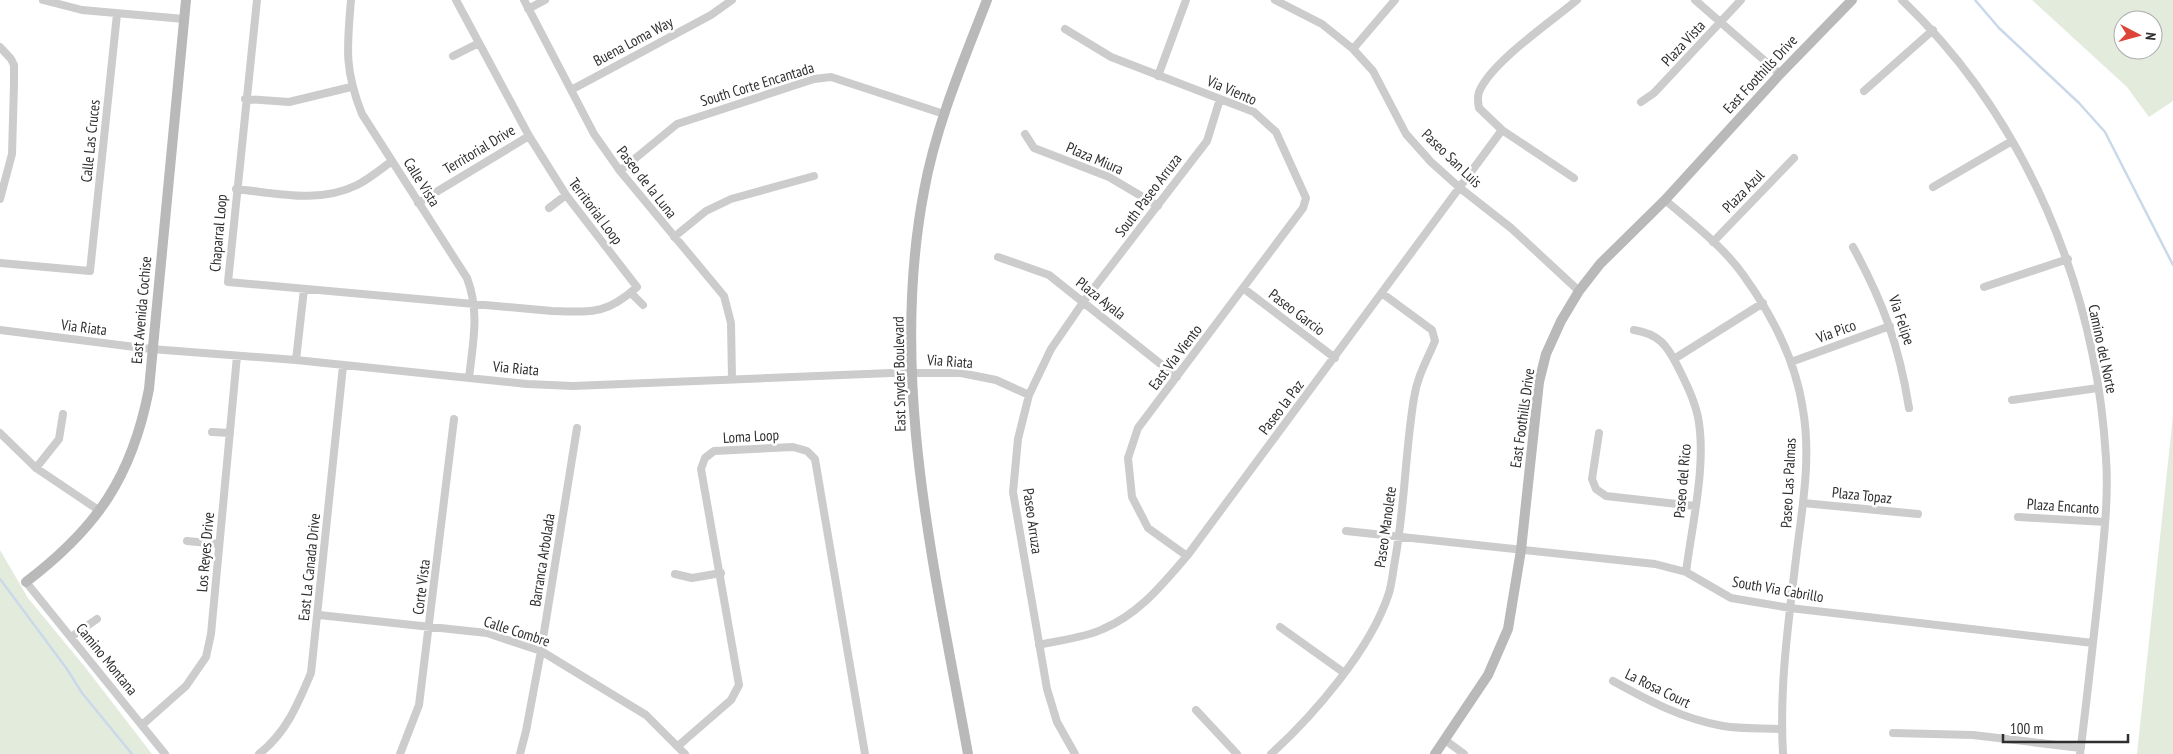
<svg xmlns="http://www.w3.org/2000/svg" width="2173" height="754" viewBox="0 0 2173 754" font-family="'PT Sans Narrow',sans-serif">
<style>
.green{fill:#e3ebdd;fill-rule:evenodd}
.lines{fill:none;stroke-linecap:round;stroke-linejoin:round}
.stream{stroke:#cad9ea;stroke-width:2.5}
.street{stroke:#ccc;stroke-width:8}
.secondary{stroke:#b9b9b9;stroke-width:10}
.labels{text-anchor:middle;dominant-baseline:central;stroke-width:5;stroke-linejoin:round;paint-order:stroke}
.street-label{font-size:15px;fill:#2f2f2f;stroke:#fff}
</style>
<rect width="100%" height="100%" fill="#fff"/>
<path class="green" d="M2032 0H2173V101L2149 117 2127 87ZM2123 20H2153V50H2123Z
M2173 415V754H2137Z
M0 550 28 598 85 667 152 754H0Z"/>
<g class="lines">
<path class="stream" d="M1975 0 1999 28 2079 103 2105 132 2173 265
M0 579 67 669 82 693 132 754"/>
<path class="street" d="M43 0 82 10 184 19
M257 0 228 282 552 311C592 312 606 315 637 287L566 195 529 136 456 0
M351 0C347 47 344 69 362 114L467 278C480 312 473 342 469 378
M524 0 594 134 620 171 724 296 731 323 732 379
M1275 0 1322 24 1353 49 1373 71 1406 134 1431 162 1460 188 1511 228 1579 291
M1695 0 1780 74
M1902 0C2026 118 2096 288 2106 458 2109 501 2103 545 2099 588 2093 643 2087 699 2080 754
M528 9 545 0
M1065 29 1111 57 1254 112 1276 132 1306 198 1303 208 1138 428 1128 458 1132 497 1148 528 1187 556
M0 47 11 59 14 65V84L12 154 0 199
M1353 49 1395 0
M453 56 479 43
M1158 76 1186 0
M571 90 711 15 732 0
M1864 91 1933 30
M245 99 289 102 351 87
M1641 102 1654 93 1741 0
M1025 134 1034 148 1109 177 1158 206
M620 171 677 124 814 79 831 77 944 114
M1574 178 1502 130 1479 108C1478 102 1477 98 1479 92 1491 62 1551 22 1577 0
M1933 187 2012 141
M236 189C276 193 319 204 357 185 369 179 381 169 392 161
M1665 200C1692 223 1723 246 1744 276 1772 315 1796 362 1803 410 1811 456 1803 504 1797 550 1789 618 1779 685 1783 754
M418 203 529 136
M549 208 566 195
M674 237 706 211 731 199 814 176
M1713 242 1794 158
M1853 247C1883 302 1899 345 1909 408
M998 257 1049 275 1177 377
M0 263 90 271 117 14
M1984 287 2068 259
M1243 288 1335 358
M631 293 643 305
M0 330 151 349 296 360 527 384 573 386 891 373H961L996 380 1029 395
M1634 330C1659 334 1667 345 1678 367 1686 383 1694 399 1698 417 1707 464 1692 524 1686 572
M1674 359 1763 303
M296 360 304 289
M1791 362 1890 326
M2012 400 2098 388
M212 432 230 433
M0 433 36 468 100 511
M1599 433 1592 479 1596 489 1606 496 1695 506
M36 468 59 439 63 414
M1803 503 1918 514
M2018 517 2105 522
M1346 531 1655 564 1686 572 1731 598 1790 608 2093 643
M187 541 219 544
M675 574 692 578 721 573
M26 582 165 754
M319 615 487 633 541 651 646 715 685 754
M1280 627 1343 672
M71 637 97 619
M1039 645C1060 640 1084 638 1103 629 1139 614 1162 585 1187 556L1502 130
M1613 681C1649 701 1683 719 1723 726 1742 729 1762 728 1781 729
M1196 710 1237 754
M142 725 186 686 206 657 211 634 237 356
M1893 733 1973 735 2081 748
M1445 740 1464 754
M678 746 731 700 739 685 701 469 705 458 714 451 793 447 807 451 815 459 865 754
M259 754C286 733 298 704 311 673L343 366
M400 754 419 705 454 419
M520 754 526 731 541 651 577 428
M1075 754 1057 722 1047 689 1013 492 1018 439 1029 395 1051 349 1084 301 1207 141 1220 99
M1271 754C1314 715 1371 649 1389 593 1392 583 1393 571 1395 560 1405 506 1405 452 1414 398 1417 377 1427 360 1435 341L1432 330 1383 294"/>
<path class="secondary" d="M26 582C97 528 132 477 149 389L186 0
M968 754C935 569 888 379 924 191 936 125 963 62 987 0
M1435 754 1488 675 1508 629 1521 550 1539 382 1546 354 1561 321 1579 291 1600 264 1665 200 1780 74 1852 0"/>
</g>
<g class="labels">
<g class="street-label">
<text transform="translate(633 41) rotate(-28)">Buena Loma Way</text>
<text transform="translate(1683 43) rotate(-47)">Plaza Vista</text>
<text transform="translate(1760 74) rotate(-47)">East Foothills Drive</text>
<text transform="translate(757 84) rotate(-17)">South Corte Encantada</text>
<text transform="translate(1232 90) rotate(23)">Via Viento</text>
<text transform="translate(90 141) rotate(-84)">Calle Las Cruces</text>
<text transform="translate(479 149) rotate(-31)">Territorial Drive</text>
<text transform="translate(1095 158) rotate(23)">Plaza Miura</text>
<text transform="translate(1452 158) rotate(44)">Paseo San Luis</text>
<text transform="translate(422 182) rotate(58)">Calle Vista</text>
<text transform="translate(647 182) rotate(52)">Paseo de la Luna</text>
<text transform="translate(1743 191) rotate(-46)">Plaza Azul</text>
<text transform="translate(1148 195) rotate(-53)">South Paseo Arruza</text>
<text transform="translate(596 211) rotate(53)">Territorial Loop</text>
<text transform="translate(218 233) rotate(-85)">Chaparral Loop</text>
<text transform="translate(1101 298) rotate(38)">Plaza Ayala</text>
<text transform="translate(141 310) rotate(-85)">East Avenida Cochise</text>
<text transform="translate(1297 312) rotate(37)">Paseo Garcio</text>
<text transform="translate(1902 320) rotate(71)">Via Felipe</text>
<text transform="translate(84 327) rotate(7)">Via Riata</text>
<text transform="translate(1836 331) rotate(-20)">Via Pico</text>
<text transform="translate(2103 349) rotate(78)">Camino del Norte</text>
<text transform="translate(1175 357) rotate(-53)">East Via Viento</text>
<text transform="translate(950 361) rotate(4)">Via Riata</text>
<text transform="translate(516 368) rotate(5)">Via Riata</text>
<text transform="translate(899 374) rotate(-91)">East Snyder Boulevard</text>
<text transform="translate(1281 407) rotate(-53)">Paseo la Paz</text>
<text transform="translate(1522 418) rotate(-82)">East Foothills Drive</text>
<text transform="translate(751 436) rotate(-3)">Loma Loop</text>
<text transform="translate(1682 481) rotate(-85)">Paseo del Rico</text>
<text transform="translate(1788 483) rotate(-87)">Paseo Las Palmas</text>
<text transform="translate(1862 495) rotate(6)">Plaza Topaz</text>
<text transform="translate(2063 506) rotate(4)">Plaza Encanto</text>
<text transform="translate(1033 521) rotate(82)">Paseo Arruza</text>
<text transform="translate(1385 527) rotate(-82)">Paseo Manolete</text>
<text transform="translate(205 552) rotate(-85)">Los Reyes Drive</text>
<text transform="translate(542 560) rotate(-81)">Barranca Arbolada</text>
<text transform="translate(309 567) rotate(-84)">East La Canada Drive</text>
<text transform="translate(421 587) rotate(-83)">Corte Vista</text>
<text transform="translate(1778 589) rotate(10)">South Via Cabrillo</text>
<text transform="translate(517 631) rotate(18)">Calle Combre</text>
<text transform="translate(107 659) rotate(51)">Camino Montana</text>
<text transform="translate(1658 688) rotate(26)">La Rosa Court</text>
</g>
</g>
<g transform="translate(2138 35) rotate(96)"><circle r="24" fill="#ffffff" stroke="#acacac"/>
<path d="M0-4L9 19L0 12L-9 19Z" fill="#dd443a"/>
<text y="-8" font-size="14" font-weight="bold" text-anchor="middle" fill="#2f2f2f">N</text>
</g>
<path d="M2003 734v8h125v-8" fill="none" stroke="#2f2f2f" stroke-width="2.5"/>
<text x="2010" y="734" font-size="15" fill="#2f2f2f" stroke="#ffffff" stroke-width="4" paint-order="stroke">100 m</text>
</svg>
